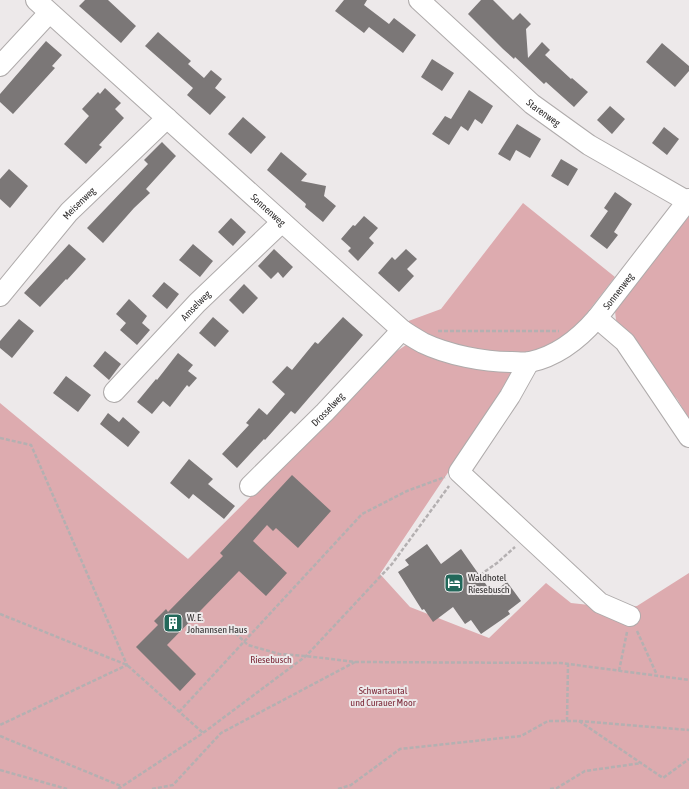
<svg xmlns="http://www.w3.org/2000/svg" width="689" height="789" viewBox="0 0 689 789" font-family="'Asap Condensed',sans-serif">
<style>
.green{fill:#ddabaf}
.building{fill:#7b7777}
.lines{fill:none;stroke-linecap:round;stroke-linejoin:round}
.minor-casing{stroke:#afabab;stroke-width:22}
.path{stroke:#b4b0b1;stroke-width:2.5;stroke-dasharray:4 2;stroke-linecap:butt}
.minor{stroke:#fff;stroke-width:20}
.labels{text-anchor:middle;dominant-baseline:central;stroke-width:4;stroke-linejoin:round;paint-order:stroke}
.street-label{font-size:10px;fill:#302e2e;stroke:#ede9ea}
.poi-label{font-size:10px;fill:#302e2e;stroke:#ede9ea;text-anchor:start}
.park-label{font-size:10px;fill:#7d2b3a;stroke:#ede9ea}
</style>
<rect width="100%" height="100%" fill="#ede9ea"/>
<path class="green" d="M523 203 615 277 584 317 573 329V336L528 357 459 349 403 323 441 309Z
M689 215V419L677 399 659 382 632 340 616 320 615 311 620 302Z
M406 345 420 351 516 371 380 574 410 607 489 638 546 583 571 603 617 608 637 606 689 573V789H0V403L188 559 397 351Z"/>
<path class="building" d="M85 0H108L136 26 121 43 79 6Z
M344 0H367L364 5 389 24 394 18 416 35 403 53 369 27 364 33 335 11Z
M481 0H493L513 20 520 13 531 24 526 29 528 58 542 42 550 50 545 55 571 79 572 78 588 92 574 107 546 82 544 84 515 57 514 59 503 49 468 14Z
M158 32 191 61 188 64 204 78 211 70 222 79 215 88 226 97 210 115 187 95 193 88 145 46Z
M46 41 62 55 52 66 55 68 13 114 0 102V94Z
M662 43 689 66V71L675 87 646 62Z
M432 59 454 73 442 91 421 77Z
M105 88 121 103 115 109 124 118 99 145 102 147 86 164 64 144 89 116 82 109 98 92 100 94Z
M469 90 493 106 482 124 475 119 468 131 461 126 449 145 432 134 445 116 451 119Z
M610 106 625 119 612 134 597 120Z
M243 117 266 137 251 154 228 134Z
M517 124 541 139 530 158 516 150 510 161 498 154Z
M664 127 679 139 667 155 652 143Z
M162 142 176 156 146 189 150 193 134 208 103 243 87 228 148 164 144 160Z
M281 152 307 174 301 181 326 186 324 196 336 206 323 222 305 207 306 204 267 170Z
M561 159 578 169 568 186 551 176Z
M9 169 28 186 10 208 0 199V179Z
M615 192 632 204 614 232 618 235 607 249 590 236 608 211 604 208Z
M364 216 378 228 369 238 374 243 358 261 348 251 351 248 341 239 353 225 355 226Z
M231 218 246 232 233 246 218 232Z
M69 244 86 259 67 280 66 279 40 307 24 293Z
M193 244 213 261 200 277 179 260Z
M274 249 293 267 283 278 278 272 271 279 258 266Z
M406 249 417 259 407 269 414 276 399 292 378 273 392 257 395 260Z
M164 282 179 294 167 309 152 296Z
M244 284 258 298 243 314 229 300Z
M129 299 147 316 142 323 150 330 137 345 120 330 126 323 116 314Z
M213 317 229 331 215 347 199 333Z
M343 317 363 335 295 414 291 411 265 440 264 439 237 468 222 454 249 425 246 423 259 408 267 415 285 394 272 382 287 366 292 370 315 342 318 344Z
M19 319 34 331 12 358 0 348V341Z
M105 351 121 364 109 380 93 366Z
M178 353 193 365 188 371 197 378 189 387 187 385 170 407 163 401 152 414 137 402 156 379 157 380Z
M66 376 91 395 78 412 53 393Z
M108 413 119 422 123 417 140 432 128 447 100 424Z
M189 459 213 479 208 484 235 506 224 519 193 494 189 499 170 483Z
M292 475 331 511 298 548 276 528 273 531 267 525 253 541 287 573 266 596 239 571 167 645 196 674 180 691 136 647 158 625 154 621 166 609 168 612 223 556 220 553Z
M427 544 441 564 461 549 492 593 507 582 521 601 508 611 510 614 481 634 471 620 465 624 453 607 433 622 424 609 422 610 398 572 409 565 405 560Z"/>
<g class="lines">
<g class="minor-casing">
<g id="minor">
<path id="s1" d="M36 0 402 330C409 335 416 339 423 343 448 355 484 362 512 362 517 362 524 363 530 362 558 356 579 339 597 318L689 199"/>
<path id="s2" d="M419 0 532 104 589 145 687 201"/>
<path d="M0 66 49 13"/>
<path id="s3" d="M0 296 69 212 167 118"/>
<path d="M597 318 625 342 689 437"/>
<path d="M529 362 510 396 459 472 600 603 630 616"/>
<path id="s4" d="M114 392 197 303 282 222"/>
<path id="s5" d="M250 486 325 412 402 330"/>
</g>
</g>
<path class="path" d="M438 331H559
M0 438 31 445 127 665 0 725
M480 575 497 563 515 547
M0 614 127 665 203 733
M231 629 248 645 279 654 306 656 355 662 561 663 689 680
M637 631 657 675
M619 671 627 632
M179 712 362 514 407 491 445 477
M567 721H579L689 730
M579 721 663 778 689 759
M0 736 121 786
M0 770 67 789
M118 789 203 733 306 656 392 564 449 486
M152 789 173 785 221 733 355 662
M338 789 351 785 400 749 521 736 548 721H567L568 664
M550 789 557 788 585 771 642 763"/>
<use href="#minor" class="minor"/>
</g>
<defs>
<g id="hotel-square" transform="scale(1)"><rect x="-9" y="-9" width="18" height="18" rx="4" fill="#22685a" stroke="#ede9ea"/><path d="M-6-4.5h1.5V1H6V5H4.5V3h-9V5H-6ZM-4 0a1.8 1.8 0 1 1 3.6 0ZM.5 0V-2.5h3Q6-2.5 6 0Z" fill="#fff"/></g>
<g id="building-square" transform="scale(1)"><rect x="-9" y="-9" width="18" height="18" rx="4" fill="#22685a" stroke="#ede9ea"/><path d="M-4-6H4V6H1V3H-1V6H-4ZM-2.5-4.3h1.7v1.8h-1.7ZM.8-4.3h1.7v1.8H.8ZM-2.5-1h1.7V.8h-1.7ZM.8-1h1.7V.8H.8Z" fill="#fff"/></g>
</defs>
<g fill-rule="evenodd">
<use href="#hotel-square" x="454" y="583"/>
<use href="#building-square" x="173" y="623"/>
</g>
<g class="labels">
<g class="street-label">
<text stroke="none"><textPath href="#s2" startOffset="168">Starenweg</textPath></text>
<text stroke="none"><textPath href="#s3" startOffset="122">Meisenweg</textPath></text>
<text stroke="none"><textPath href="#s1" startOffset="313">Sonnenweg</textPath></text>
<text stroke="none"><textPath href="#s1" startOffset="743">Sonnenweg</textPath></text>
<text stroke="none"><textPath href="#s4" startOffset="119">Amselweg</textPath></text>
<text stroke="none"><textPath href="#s5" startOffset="109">Drosselweg</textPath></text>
</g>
<g class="poi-label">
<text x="468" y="577">Waldhotel<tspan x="468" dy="12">Riesebusch</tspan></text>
<text x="187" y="617">W. E.<tspan x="187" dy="12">Johannsen Haus</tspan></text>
</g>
<g class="park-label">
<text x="271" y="659">Riesebusch</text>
<text x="383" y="690">Schwartautal<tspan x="383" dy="12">und Curauer Moor</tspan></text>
</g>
</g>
</svg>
